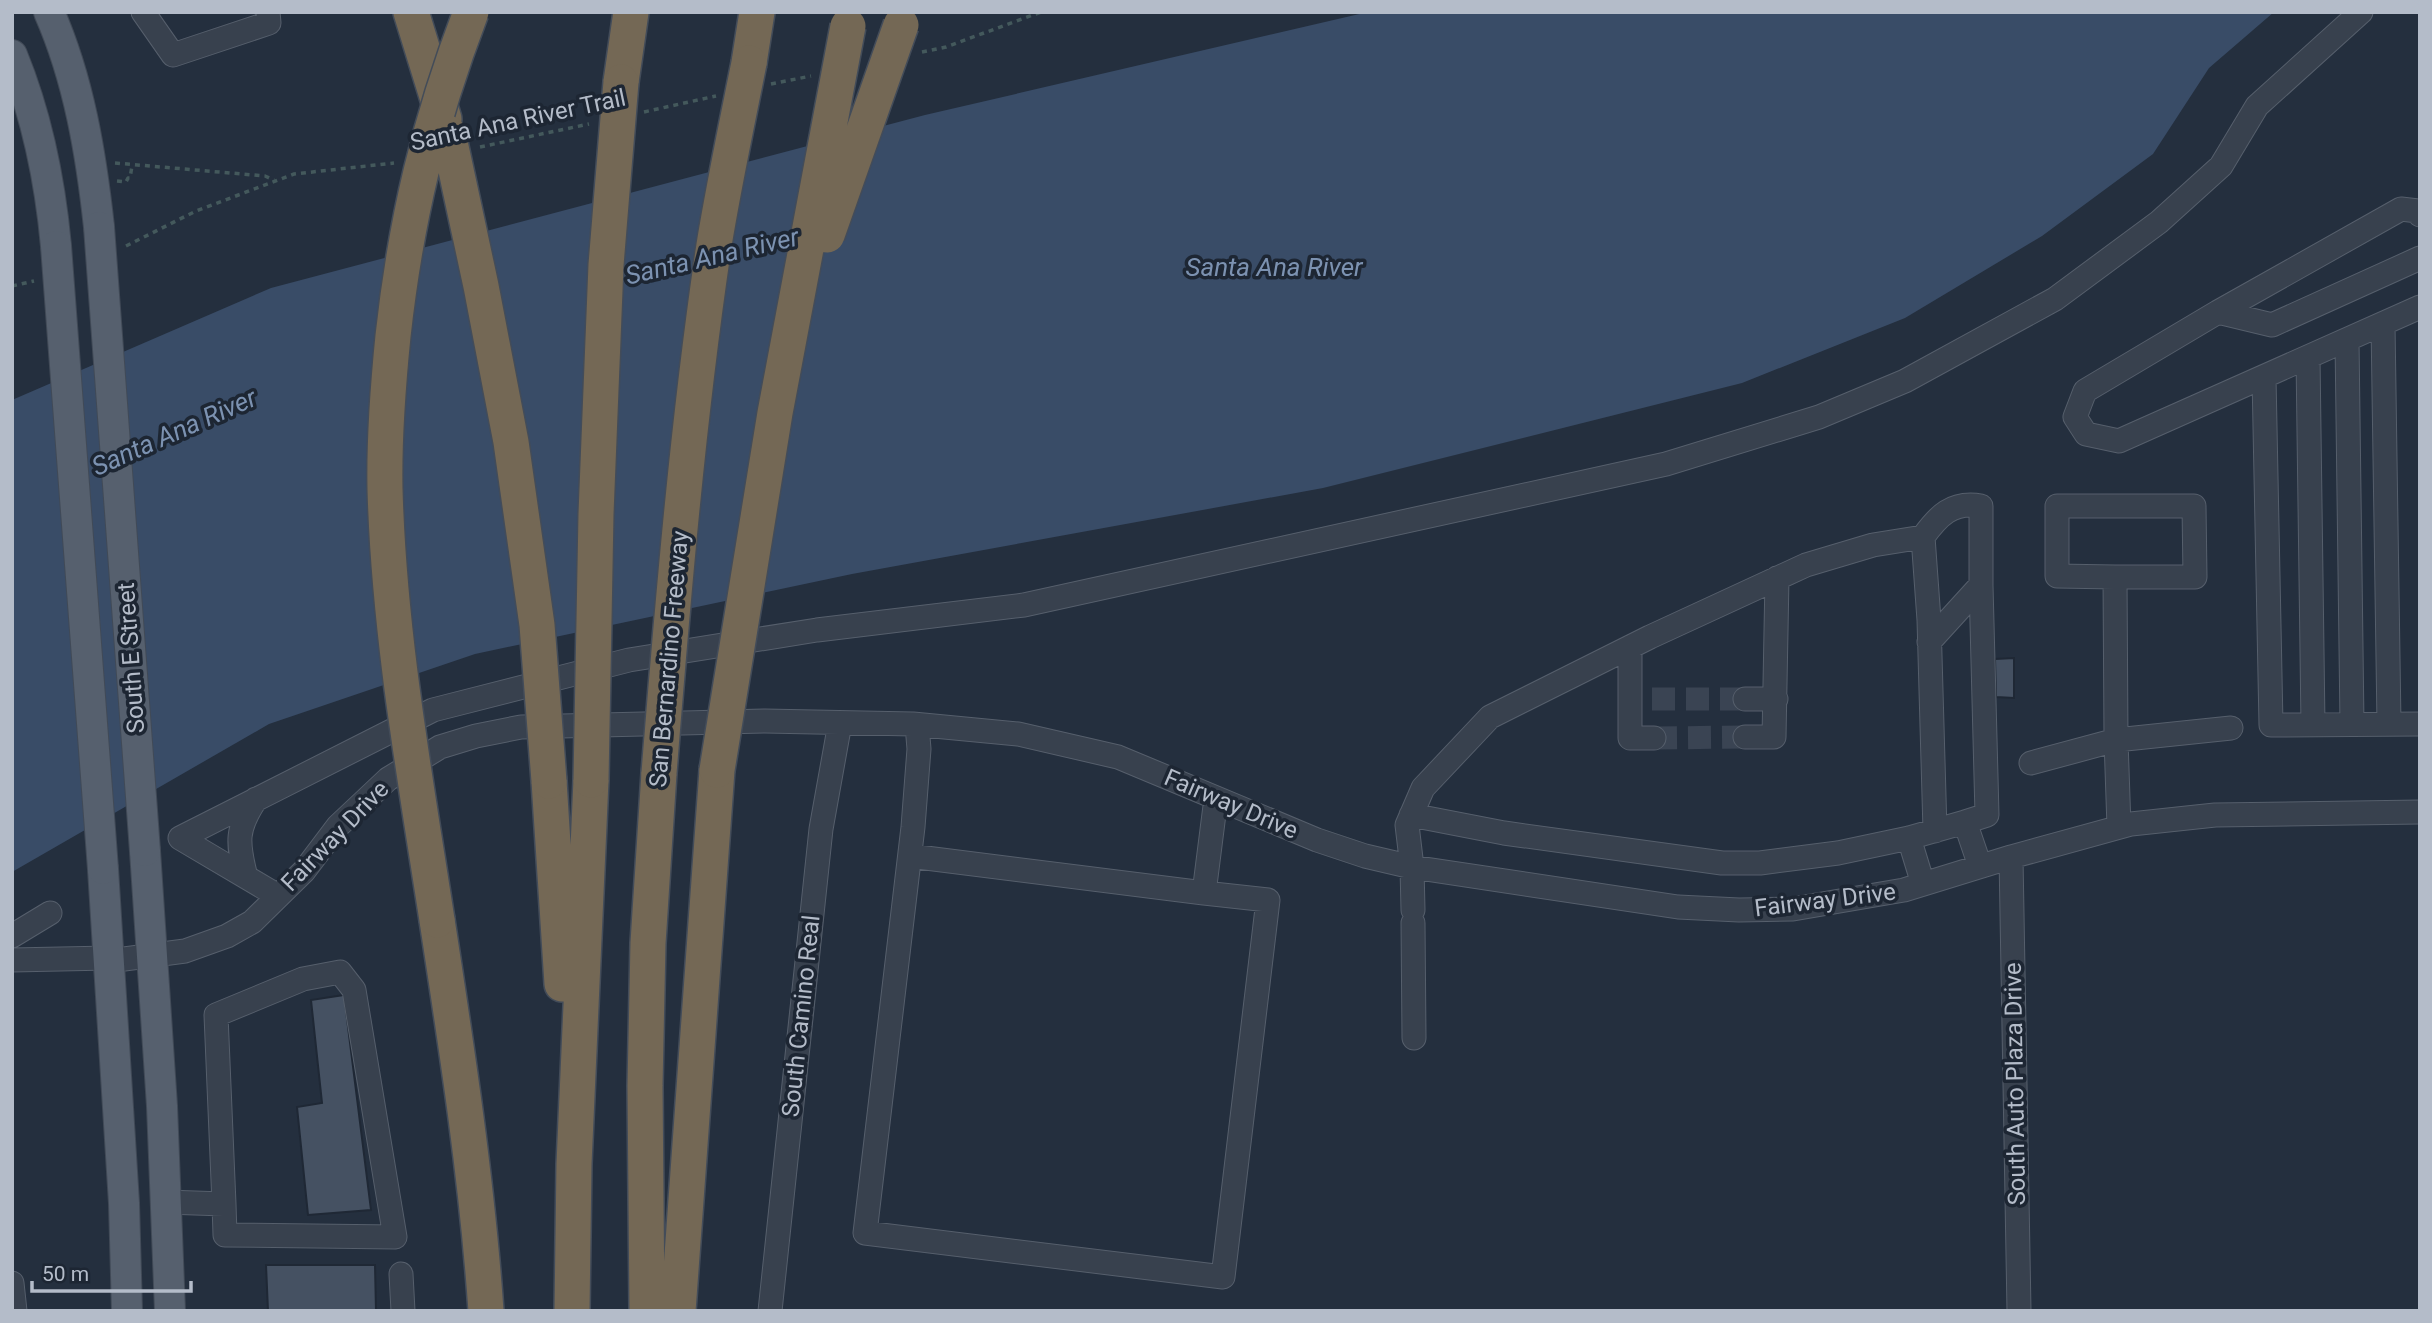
<svg xmlns="http://www.w3.org/2000/svg" width="2432" height="1323" viewBox="0 0 2432 1323" font-family="Roboto,sans-serif">
<style>
.water{fill:#394c67}
.building{fill:#455162;stroke:#1f2835;stroke-width:2}
.lines{fill:none;stroke-linecap:round;stroke-linejoin:round}
.minor-tunnel{stroke:#3a4453;stroke-width:23;stroke-dasharray:23 11;stroke-linecap:butt}
.minor-casing{stroke:#565f6c;stroke-width:25}
.major-casing{stroke:#414a57;stroke-width:32}
.highway-casing{stroke:#434c59;stroke-width:38}
.path{stroke:#44595c;stroke-width:3.5;stroke-dasharray:5 5;stroke-linecap:butt}
.minor{stroke:#38414e;stroke-width:23}
.major{stroke:#56606e;stroke-width:30}
.highway{stroke:#746855;stroke-width:35}
.major-bridge-casing{stroke:#414a57;stroke-width:32;stroke-linecap:butt}
.highway-bridge-casing{stroke:#434c59;stroke-width:38;stroke-linecap:butt}
.major-bridge{stroke:#56606e;stroke-width:30}
.highway-bridge{stroke:#746855;stroke-width:35}
.labels{text-anchor:middle;dominant-baseline:central;stroke-width:7;stroke-linejoin:round;paint-order:stroke}
.street-label{font-size:24px;fill:#b4bcc9;stroke:#1d2633}
.water-label{font-size:26px;font-style:italic;fill:#7c92b1;stroke:#1d2633}
</style>
<rect width="100%" height="100%" fill="#242f3e"/>
<path class="water" d="M1368 12H2274L2209 68 2153 154 2042 236 1905 318 1742 383 1323 488 852 574 475 654 269 724 12 872V400L271 288 925 115Z"/>
<path class="building" d="M2014 658V698L1996 697 1995 659Z
M344 995 371 1210 308 1215 297 1107 322 1103 311 1000Z
M266 1265H375L376 1311H268Z"/>
<g class="lines">
<path class="minor-tunnel" d="M1652 699H1745
M1654 738 1745 737"/>
<g class="minor-casing">
<path id="minor" d="M143 12 173 55 269 23 268 12
M2420 215 2418 211 2401 209 2218 312 2085 391 2075 417 2086 434 2119 441 2420 307
M2218 312 2272 325 2420 258
M2383 324 2389 724
M2347 340 2352 724
M2308 357 2313 725
M2264 377 2271 725 2420 724
M1923 537C1938 516 1952 501 1981 506V585L1929 642
M2115 577 2057 576V506H2194L2195 577H2115L2116 740 2231 728
M1630 647V738H1654
M1745 699H1776
M917 725 919 749 913 827 865 1233 1223 1277 1268 900 1204 893 1216 798
M1745 737H1774L1777 578
M2031 763 2116 740 2119 827
M1411 815 1504 833 1722 863H1760L1838 853 1909 838 1965 822 1980 866
M1965 822 1987 815 1981 585
M1909 838 1923 884
M910 856 1204 893
M2011 857 2019 1311
M246 877C237 842 236 829 256 799
M278 896 180 838 433 710 629 660 817 630 1024 605 1666 464 1819 417 1905 381 2055 299 2159 222 2221 166 2257 106 2361 12
M1413 910 1412 867 1407 825 1423 788 1490 717 1650 637 1806 565 1873 545 1923 537 1929 620 1935 831
M1413 923 1414 1038
M12 936 50 913
M12 960 109 958
M109 961 185 951 227 936 252 922 304 871 338 826 388 779 440 747 476 736 521 727 765 721 913 724 1018 734 1118 757 1317 840 1365 856 1412 867 1678 907 1739 910 1793 909 1904 890 2011 857 2131 824 2215 815 2420 812
M166 1202 224 1204 216 1015 303 979 340 972 354 990 395 1237 225 1235 224 1204
M401 1274 403 1311
M12 1283 15 1311
M770 1311 821 829 840 723"/>
</g>
<g class="major-casing">
<path id="major" d="M49 12C79 80 91 154 99 227
M12 55C37 116 50 181 56 246
M145 851 162 1106 170 1311
M103 869 124 1203 127 1311"/>
</g>
<g class="highway-casing">
<path id="highway" d="M411 12 444 119
M749 63 757 12
M621 82 631 12
M549 781 562 984
M437 920C457 1050 477 1180 486 1311
M572 1311 574 1164 591 780
M647 1311 645 1086 648 943 659 773
M678 1311 717 770"/>
</g>
<path class="path" d="M922 52 946 47 1041 12
M771 84 811 76
M644 112 716 96
M480 147 589 124
M115 163 265 176 274 180
M117 181 126 182 128 178H130L132 166
M126 246 196 211 294 174 394 163
M12 286 34 281"/>
<use href="#minor" class="minor"/>
<use href="#major" class="major"/>
<use href="#highway" class="highway"/>
<g class="major-bridge-casing">
<path id="major-bridge" d="M99 227 145 851
M56 246 103 869"/>
</g>
<g class="highway-bridge-casing">
<path id="highway-bridge" d="M448 133 481 286 511 442 537 625 549 781
M827 235 901 25
M717 770 775 413 848 26
M659 773C673 597 688 420 714 245 724 184 737 123 749 63
M591 780 596 514 606 265 621 82
M437 920C415 777 389 634 385 489 384 438 388 386 393 336 406 219 429 122 471 12"/>
</g>
<use href="#major-bridge" class="major-bridge"/>
<use href="#highway-bridge" class="highway-bridge"/>
</g>
<g class="labels">
<g class="street-label">
<text transform="translate(518 120) rotate(-12)">Santa Ana River Trail</text>
<text transform="translate(131 658) rotate(-94)">South E Street</text>
<text transform="translate(669 659) rotate(-85)">San Bernardino Freeway</text>
<text transform="translate(1231 804) rotate(23)">Fairway Drive</text>
<text transform="translate(335 836) rotate(-46)">Fairway Drive</text>
<text transform="translate(1825 900) rotate(-7)">Fairway Drive</text>
<text transform="translate(801 1016) rotate(-84)">South Camino Real</text>
<text transform="translate(2015 1084) rotate(-91)">South Auto Plaza Drive</text>
</g>
<g class="water-label">
<text transform="translate(712 256) rotate(-13)">Santa Ana River</text>
<text x="1274" y="267">Santa Ana River</text>
<text transform="translate(174 432) rotate(-24)">Santa Ana River</text>
</g>
</g>
<rect width="2432" height="1323" fill="none" stroke="#b4bcc9" stroke-width="28"/>
<path d="M32 1281v10h159v-10" fill="none" stroke="#b4bcc9" stroke-width="3.5"/>
<text x="42" y="1281" font-size="21" fill="#b4bcc9" stroke="#1d2633" stroke-width="5" paint-order="stroke">50 m</text>
</svg>
